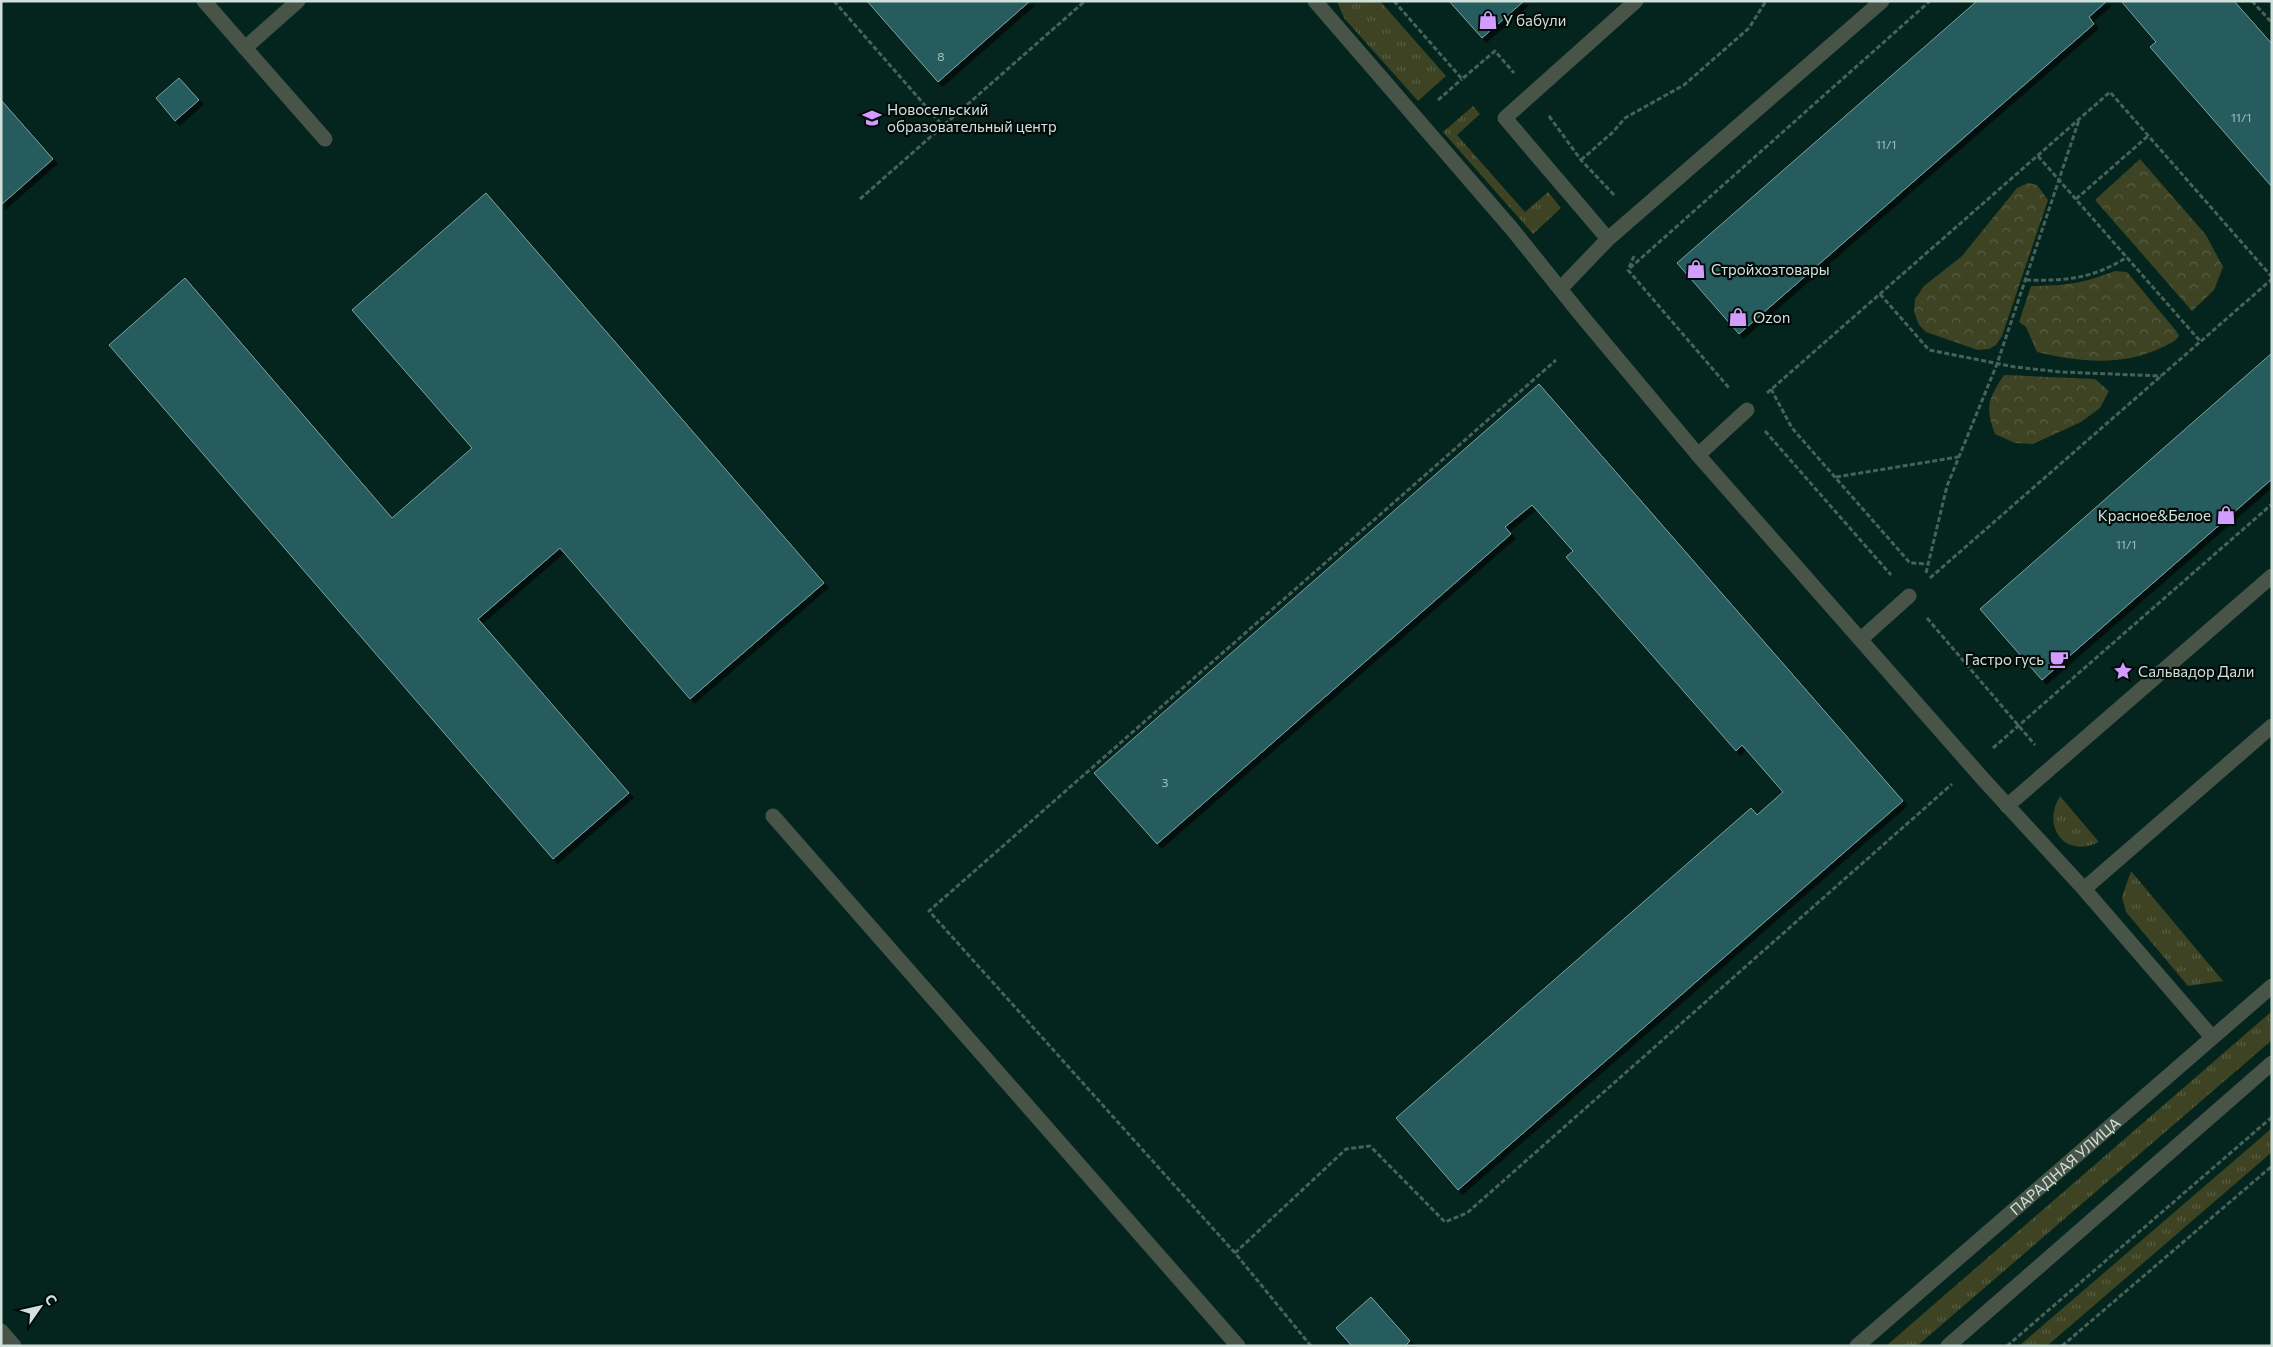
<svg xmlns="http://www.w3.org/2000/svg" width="2273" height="1347" viewBox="0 0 2273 1347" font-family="Commissioner,sans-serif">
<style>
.grass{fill:url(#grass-tufts)}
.park{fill:url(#park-crowns)}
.building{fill:#265b5d;stroke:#7ba2a3;filter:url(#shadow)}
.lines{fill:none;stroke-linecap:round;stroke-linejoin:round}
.path{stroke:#46625a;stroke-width:3;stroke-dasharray:5 2.5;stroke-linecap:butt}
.minor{stroke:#485447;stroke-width:15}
.labels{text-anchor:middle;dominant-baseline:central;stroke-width:4.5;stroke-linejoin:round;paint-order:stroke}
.number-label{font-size:12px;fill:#a5c0bb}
.poi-label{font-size:15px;fill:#cfe1da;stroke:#020b08;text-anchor:start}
.street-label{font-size:15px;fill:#cfe1da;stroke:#020b08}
</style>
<defs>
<pattern id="grass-tufts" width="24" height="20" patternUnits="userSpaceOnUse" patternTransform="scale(1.25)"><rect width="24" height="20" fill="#3d4323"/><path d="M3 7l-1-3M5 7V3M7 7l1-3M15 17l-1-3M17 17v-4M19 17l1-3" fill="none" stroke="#585e42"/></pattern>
<pattern id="park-crowns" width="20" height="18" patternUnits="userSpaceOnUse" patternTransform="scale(1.25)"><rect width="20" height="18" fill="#3d4323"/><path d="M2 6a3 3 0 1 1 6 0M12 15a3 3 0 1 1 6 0" fill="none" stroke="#585e42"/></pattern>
<filter id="shadow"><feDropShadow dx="4.5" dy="4.5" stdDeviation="0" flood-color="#0009"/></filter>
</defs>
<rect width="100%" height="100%" fill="#04251d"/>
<path class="grass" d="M1337 1H1380L1446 76 1418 101 1344 18Z
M1473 106 1480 114 1457 135 1525 212 1548 192 1561 208 1533 234 1443 132Z
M2060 796 2099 842C2065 859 2041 827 2060 796Z
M2131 871 2223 981 2188 986 2126 912 2122 897Z
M2272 1011V1040L1917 1346H1886Z
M2272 1128V1152L2047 1346H2019Z"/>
<path class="park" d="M2140 159 2206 235 2223 267 2214 290 2192 311 2095 200Z
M2028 183 2037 185 2048 200 2002 336 1996 345 1989 349 1978 350 1926 332 1919 325 1914 312 1915 299 1924 286 1962 256 2017 188Z
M2115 271 2127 272 2177 332 2179 336C2175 342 2169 344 2163 347 2122 367 2079 362 2037 352L2026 327 2019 322 2031 286C2064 286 2085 283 2115 271Z
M2004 375 2095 379 2109 391 2100 408 2081 422 2033 444 2015 443 1995 434C1985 407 1988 399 2004 375Z"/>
<path class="building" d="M867 1H1030L938 82Z
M1449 1H1524L1482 38Z
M1977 1H2107L2089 17 2094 24 1739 334 1677 263Z
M2121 1H2234L2272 44V187L2150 47 2156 42Z
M179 78 199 100 175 121 156 98Z
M1 100 53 159 1 205Z
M486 193 824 583 690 699 560 548 478 619 629 793 553 859 109 345 185 278 392 518 472 448 352 310Z
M2272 353V479L2042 680 1980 609Z
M1539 384 1903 801 1458 1190 1396 1118 1751 808 1757 815 1783 792 1742 745 1736 751 1566 557 1573 551 1532 505 1505 527 1511 534 1157 844 1094 773Z
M1371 1297 1410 1341 1405 1346H1352L1336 1328Z"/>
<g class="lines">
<path class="path" d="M834 1 943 126
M1394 1 1462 79 1495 51 1514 73
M2252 1 2272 23
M1438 100 1462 79
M1549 116 1581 160 1615 196
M2038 156 2200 341
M1581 160 1613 132 1625 118 1684 85 1749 28 1766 1
M860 199 1085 1
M2076 199 2148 136
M1634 256 1628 270 1729 388
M1630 268 1930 1
M2026 280C2065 281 2093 279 2127 257
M1880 294 1929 350 2015 367 2061 372 2161 376
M1771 389 1792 428 1910 563 1928 564
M1767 393 2110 92 2272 277
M1765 431 1891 575
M1836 477 1958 457
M1926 573 1947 486 1997 364 2079 120
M1930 578 2272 279
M1927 618 2035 745
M1993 748 2272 504
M1235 1253 929 911 1556 360
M1311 1346 1235 1253 1346 1149 1370 1146 1445 1222 1467 1213 1952 784
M2007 1346 2272 1117
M2062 1346 2272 1166"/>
<g class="minor">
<path d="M204 1 325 139"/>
<path d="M1315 1 1512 229 1581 315 1698 455 1983 779 2084 889 2211 1036"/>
<path d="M245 48 298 1"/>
<path d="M1608 239 1505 118 1636 1"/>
<path d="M1561 288 1608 239 1882 1"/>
<path d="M1698 455 1747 410"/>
<path d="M1861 639 1909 596"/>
<path d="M2007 806 2272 576"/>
<path d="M773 816 1238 1346"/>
<path d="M2084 889 2272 726"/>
<path d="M1 1331 14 1346"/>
<path id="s1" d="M1857 1346 2272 986"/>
<path d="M1948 1346 2272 1063"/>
</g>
</g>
<defs>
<g id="shop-bare" transform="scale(1.5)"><path d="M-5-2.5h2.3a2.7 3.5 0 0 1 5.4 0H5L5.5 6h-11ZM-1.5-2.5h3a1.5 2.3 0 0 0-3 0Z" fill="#d19dfe" stroke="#020b08" stroke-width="2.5" paint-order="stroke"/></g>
<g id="school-bare" transform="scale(1.5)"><path d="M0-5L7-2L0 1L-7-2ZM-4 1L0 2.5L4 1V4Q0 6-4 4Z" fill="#d19dfe" stroke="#020b08" stroke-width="2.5" paint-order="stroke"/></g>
<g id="cafe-bare" transform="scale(1.5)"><path d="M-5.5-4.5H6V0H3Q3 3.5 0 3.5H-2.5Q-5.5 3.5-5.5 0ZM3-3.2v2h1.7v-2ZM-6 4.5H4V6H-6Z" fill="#d19dfe" stroke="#020b08" stroke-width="2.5" paint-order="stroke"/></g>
<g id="sight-bare" transform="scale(1.5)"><path d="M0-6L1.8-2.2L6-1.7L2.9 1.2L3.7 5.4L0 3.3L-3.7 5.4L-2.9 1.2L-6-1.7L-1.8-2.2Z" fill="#d19dfe" stroke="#020b08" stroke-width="2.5" paint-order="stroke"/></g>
</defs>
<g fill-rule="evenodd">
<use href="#shop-bare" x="1488" y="20"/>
<use href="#school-bare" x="872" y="118"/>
<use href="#shop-bare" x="1696" y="269"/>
<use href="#shop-bare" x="1738" y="317"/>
<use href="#shop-bare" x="2226" y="515"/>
<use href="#cafe-bare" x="2059" y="659"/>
<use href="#sight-bare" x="2123" y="671"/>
</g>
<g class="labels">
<g class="number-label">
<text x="941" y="56">8</text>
<text x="2241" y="117">11/1</text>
<text x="1886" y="144">11/1</text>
<text x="2126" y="544">11/1</text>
<text x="1165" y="782">3</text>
</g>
<g class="poi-label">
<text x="1503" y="20">У бабули</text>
<text x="887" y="109">Новосельский<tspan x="887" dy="17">образовательный центр</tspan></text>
<text x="1711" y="269">Стройхозтовары</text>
<text x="1753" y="317">Ozon</text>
<text x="2211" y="515" text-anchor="end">Красное&amp;Белое</text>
<text x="2044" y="659" text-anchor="end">Гастро гусь</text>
<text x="2138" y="671">Сальвадор Дали</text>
</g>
<g class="street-label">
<text stroke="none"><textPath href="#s1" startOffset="275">ПАРАДНАЯ УЛИЦА</textPath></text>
</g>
</g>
<rect width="2273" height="1347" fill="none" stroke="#cfe1da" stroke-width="5"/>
<g transform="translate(40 1307) rotate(56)" stroke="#020b08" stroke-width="4" paint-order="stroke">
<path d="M0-4L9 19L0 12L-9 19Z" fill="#cfe1da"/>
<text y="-8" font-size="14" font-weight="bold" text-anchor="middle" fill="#cfe1da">С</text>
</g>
</svg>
